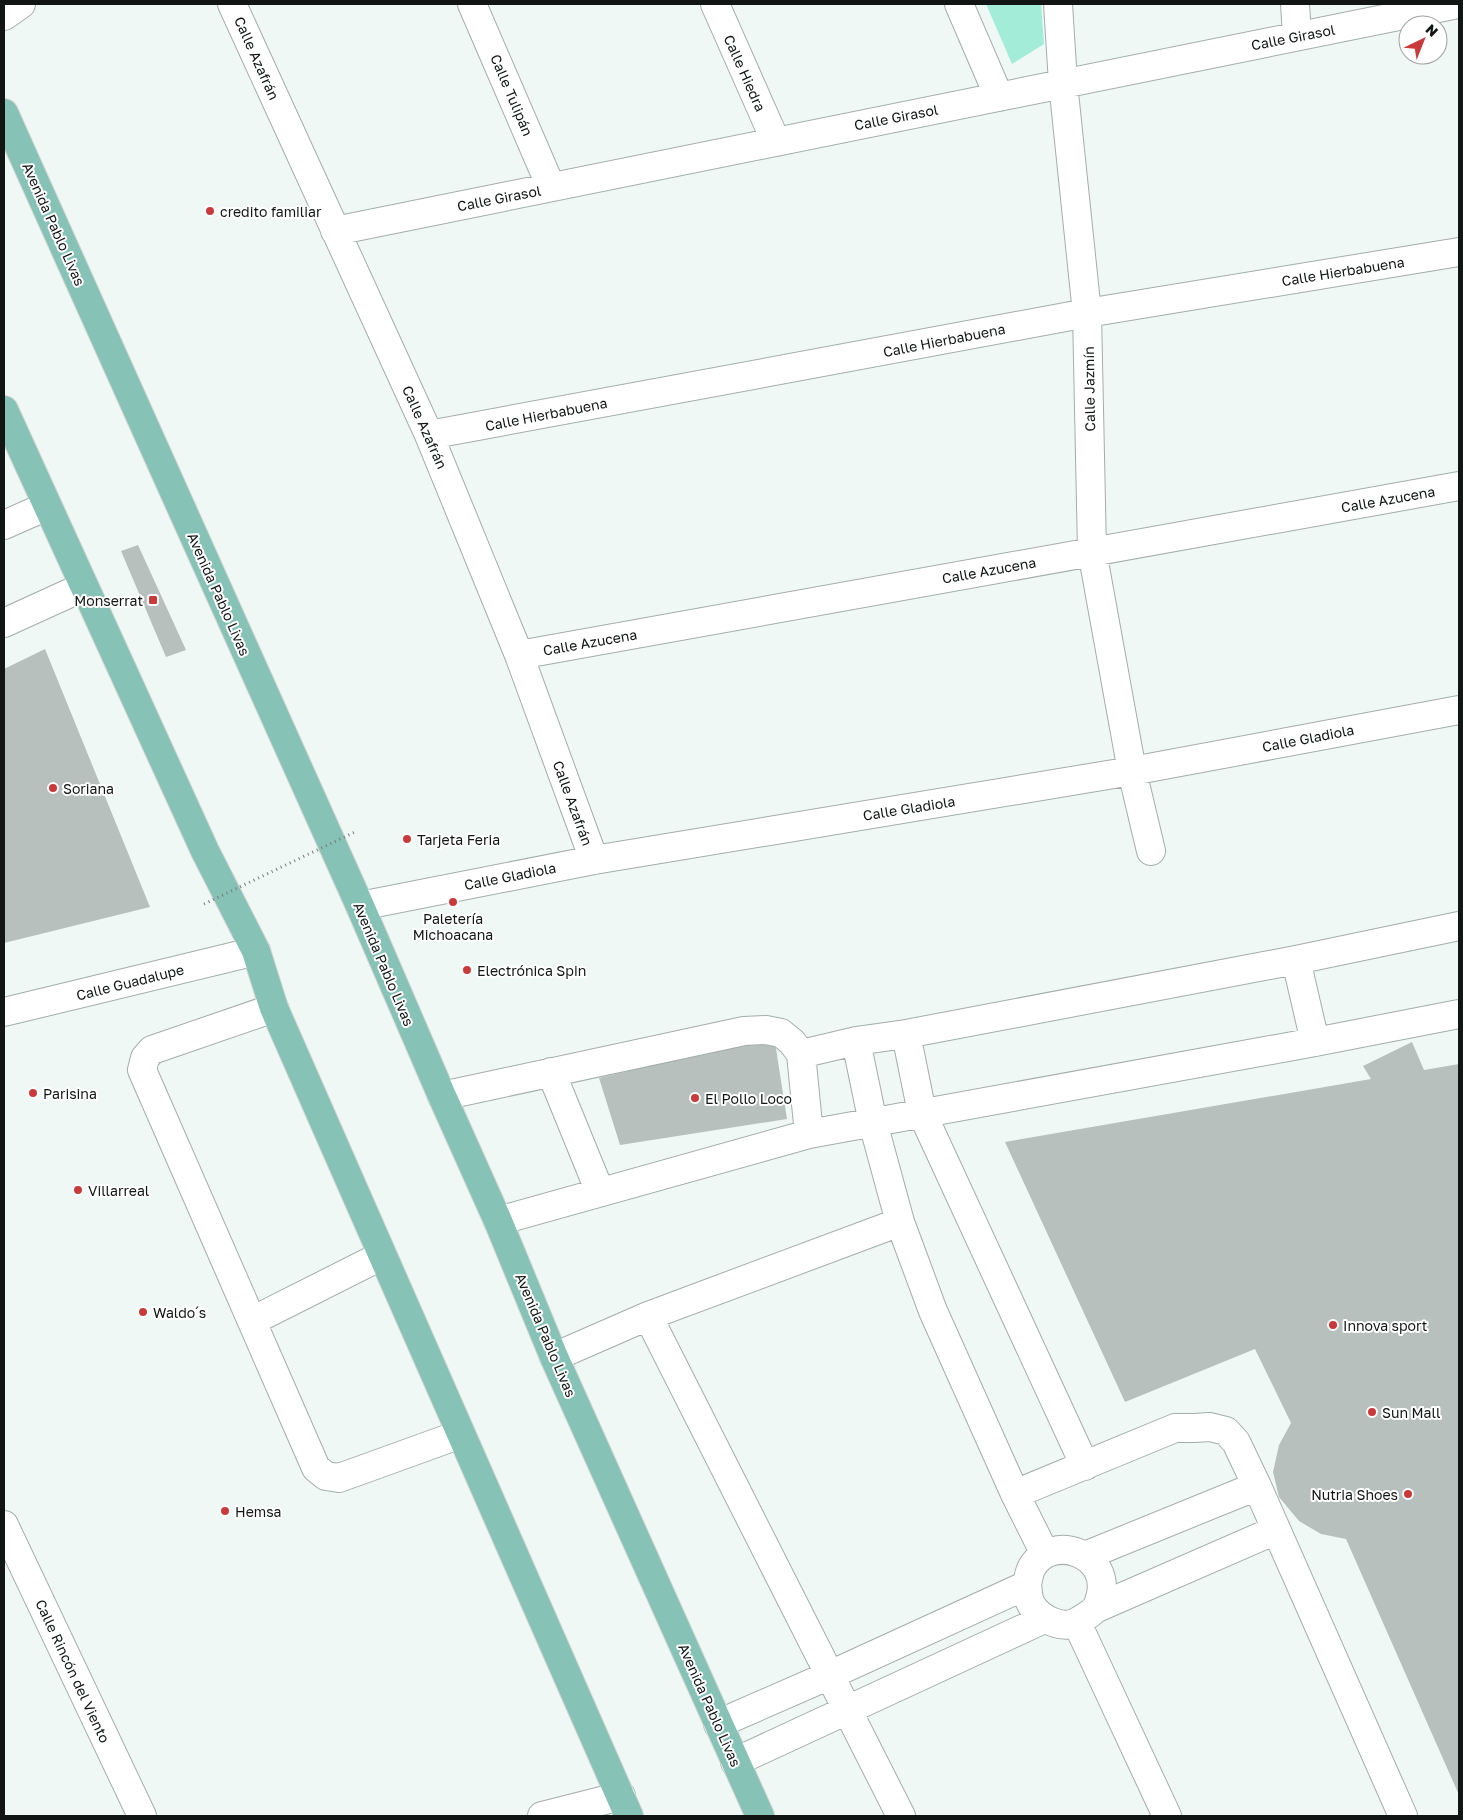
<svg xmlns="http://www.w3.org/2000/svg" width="1463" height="1820" viewBox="0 0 1463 1820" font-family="'Golos Text',sans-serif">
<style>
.park{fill:#a3ecd7}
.building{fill:#b7c0bd}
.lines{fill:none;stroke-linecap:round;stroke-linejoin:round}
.minor-casing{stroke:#a4adaa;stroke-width:30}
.major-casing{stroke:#d4d5d5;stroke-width:30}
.minor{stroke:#fff;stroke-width:28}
.major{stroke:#86c2b5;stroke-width:28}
.path-bridge{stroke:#767d7b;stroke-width:3;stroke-dasharray:1 4;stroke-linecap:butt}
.poi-dot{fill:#c93a3b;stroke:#fff;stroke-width:2}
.labels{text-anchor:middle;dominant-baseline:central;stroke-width:4;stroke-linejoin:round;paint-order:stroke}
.street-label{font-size:14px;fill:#111514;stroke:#fff}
.poi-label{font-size:14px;fill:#111514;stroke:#fff;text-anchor:start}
</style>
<rect width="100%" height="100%" fill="#eff8f5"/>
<path class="park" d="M986 4H1041L1044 44 1012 64Z"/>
<path class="building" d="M138 545 186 650 166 657 121 551Z
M45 649 150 907 4 943V669Z
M774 1036 787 1119 620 1145 599 1078Z
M1412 1042 1424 1070 1459 1064V1795L1346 1539 1321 1534 1299 1521 1279 1497 1273 1472 1279 1445 1291 1423 1255 1349 1125 1402 1005 1142 1371 1079 1363 1066Z"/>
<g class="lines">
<g class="minor-casing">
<path id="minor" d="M232 4 429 435 519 655 594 860
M472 4 551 187
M715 4 776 142
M959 4 999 97
M1058 4 1063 83 1087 313 1092 551 1132 771 1151 851
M1295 4 1297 36
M4 16 21 4
M335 231 1458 4
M429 435 1087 313 1459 252
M4 525 47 506
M4 623 83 587
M519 655 1459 486
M360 906 594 860 1132 771 1459 710
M1296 960 1315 1042
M274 1008 152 1050 145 1058 142 1070 316 1468 326 1476 339 1478 461 1434
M4 1012 256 951
M906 1034 922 1113 1085 1466
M856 1041 873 1123 900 1222 933 1311 1015 1494 1045 1554
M801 1054 856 1041 906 1034 1296 960 1459 926
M551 1072 600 1192
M442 1096 744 1031 766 1030 781 1033 792 1042 801 1054 809 1134
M498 1221 809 1134 1315 1042 1459 1014
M648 1316 901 1816
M252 1321 381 1256
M554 1357 648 1316 900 1222
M1015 1494 1175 1428H1194L1210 1427 1226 1431 1236 1442 1257 1486 1403 1816
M4 1525 142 1816
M1085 1556 1257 1486
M1097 1608 1276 1530
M1077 1623 1167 1816
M718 1724 830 1675 1027 1585C1028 1580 1029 1572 1032 1567 1053 1532 1113 1555 1100 1598 1099 1601 1098 1606 1096 1608 1092 1613 1085 1617 1080 1620 1065 1632 1039 1619 1031 1604 1028 1599 1028 1591 1027 1585
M735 1762 1044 1619
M542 1816 621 1796"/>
</g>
<g class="major-casing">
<path id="major" d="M4 113 360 906 442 1096 498 1221 554 1357 760 1816
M4 410 205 851 256 951 274 1008 629 1816"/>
</g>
<use href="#minor" class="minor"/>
<use href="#major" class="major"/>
<path class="path-bridge" d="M204 904 357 831"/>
</g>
<g class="poi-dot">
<circle cx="210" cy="211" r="5"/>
<rect x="148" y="595" width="10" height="10" rx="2.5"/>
<circle cx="53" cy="788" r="5"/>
<circle cx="407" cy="839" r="5"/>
<circle cx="453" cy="902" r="5"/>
<circle cx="467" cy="970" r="5"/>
<circle cx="33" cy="1093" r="5"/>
<circle cx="695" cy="1098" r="5"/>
<circle cx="78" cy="1190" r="5"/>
<circle cx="143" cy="1312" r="5"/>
<circle cx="1333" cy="1325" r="5"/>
<circle cx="1372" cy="1412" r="5"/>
<circle cx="1408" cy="1494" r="5"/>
<circle cx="225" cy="1511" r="5"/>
</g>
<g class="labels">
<g class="street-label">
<text transform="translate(1293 37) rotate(-11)">Calle Girasol</text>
<text transform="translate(257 58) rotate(66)">Calle Azafrán</text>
<text transform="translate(745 73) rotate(66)">Calle Hiedra</text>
<text transform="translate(512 95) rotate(67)">Calle Tulipán</text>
<text transform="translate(896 117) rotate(-11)">Calle Girasol</text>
<text transform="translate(499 198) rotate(-11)">Calle Girasol</text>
<text transform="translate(54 224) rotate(66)">Avenida Pablo Livas</text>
<text transform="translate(1343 271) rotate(-9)">Calle Hierbabuena</text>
<text transform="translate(944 340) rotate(-11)">Calle Hierbabuena</text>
<text transform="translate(1089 389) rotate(-91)">Calle Jazmín</text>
<text transform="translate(546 414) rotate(-11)">Calle Hierbabuena</text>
<text transform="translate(425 427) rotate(66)">Calle Azafrán</text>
<text transform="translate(1388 499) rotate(-10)">Calle Azucena</text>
<text transform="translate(989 570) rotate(-10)">Calle Azucena</text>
<text transform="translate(219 594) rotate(66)">Avenida Pablo Livas</text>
<text transform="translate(590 642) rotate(-10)">Calle Azucena</text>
<text transform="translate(1308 738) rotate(-11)">Calle Gladiola</text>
<text transform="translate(573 803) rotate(70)">Calle Azafrán</text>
<text transform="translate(909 808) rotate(-9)">Calle Gladiola</text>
<text transform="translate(510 876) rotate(-11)">Calle Gladiola</text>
<text transform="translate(384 964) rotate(67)">Avenida Pablo Livas</text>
<text transform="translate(130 982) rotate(-14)">Calle Guadalupe</text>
<text transform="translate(546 1335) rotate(67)">Avenida Pablo Livas</text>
<text transform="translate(73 1671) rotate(65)">Calle Rincón del Viento</text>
<text transform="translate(710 1705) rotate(66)">Avenida Pablo Livas</text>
</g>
<g class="poi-label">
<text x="220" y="211">credito familiar</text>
<text x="143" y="600" text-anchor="end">Monserrat</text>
<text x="63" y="788">Soriana</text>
<text x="417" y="839">Tarjeta Feria</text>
<text x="453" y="918" text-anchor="middle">Paletería<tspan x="453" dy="16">Michoacana</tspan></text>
<text x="477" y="970">Electrónica Spin</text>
<text x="43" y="1093">Parisina</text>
<text x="705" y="1098">El Pollo Loco</text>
<text x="88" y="1190">Villarreal</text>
<text x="153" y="1312">Waldo´s</text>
<text x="1343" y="1325">Innova sport</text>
<text x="1382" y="1412">Sun Mall</text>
<text x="1398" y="1494" text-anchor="end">Nutria Shoes</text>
<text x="235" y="1511">Hemsa</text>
</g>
</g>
<rect width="1463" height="1820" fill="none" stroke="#111514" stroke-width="10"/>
<g transform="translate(1423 40) rotate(43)"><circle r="24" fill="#ffffff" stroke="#a0a1a1"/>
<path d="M0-4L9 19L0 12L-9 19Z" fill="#c93a3b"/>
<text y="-8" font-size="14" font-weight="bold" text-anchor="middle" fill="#111514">N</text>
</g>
</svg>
